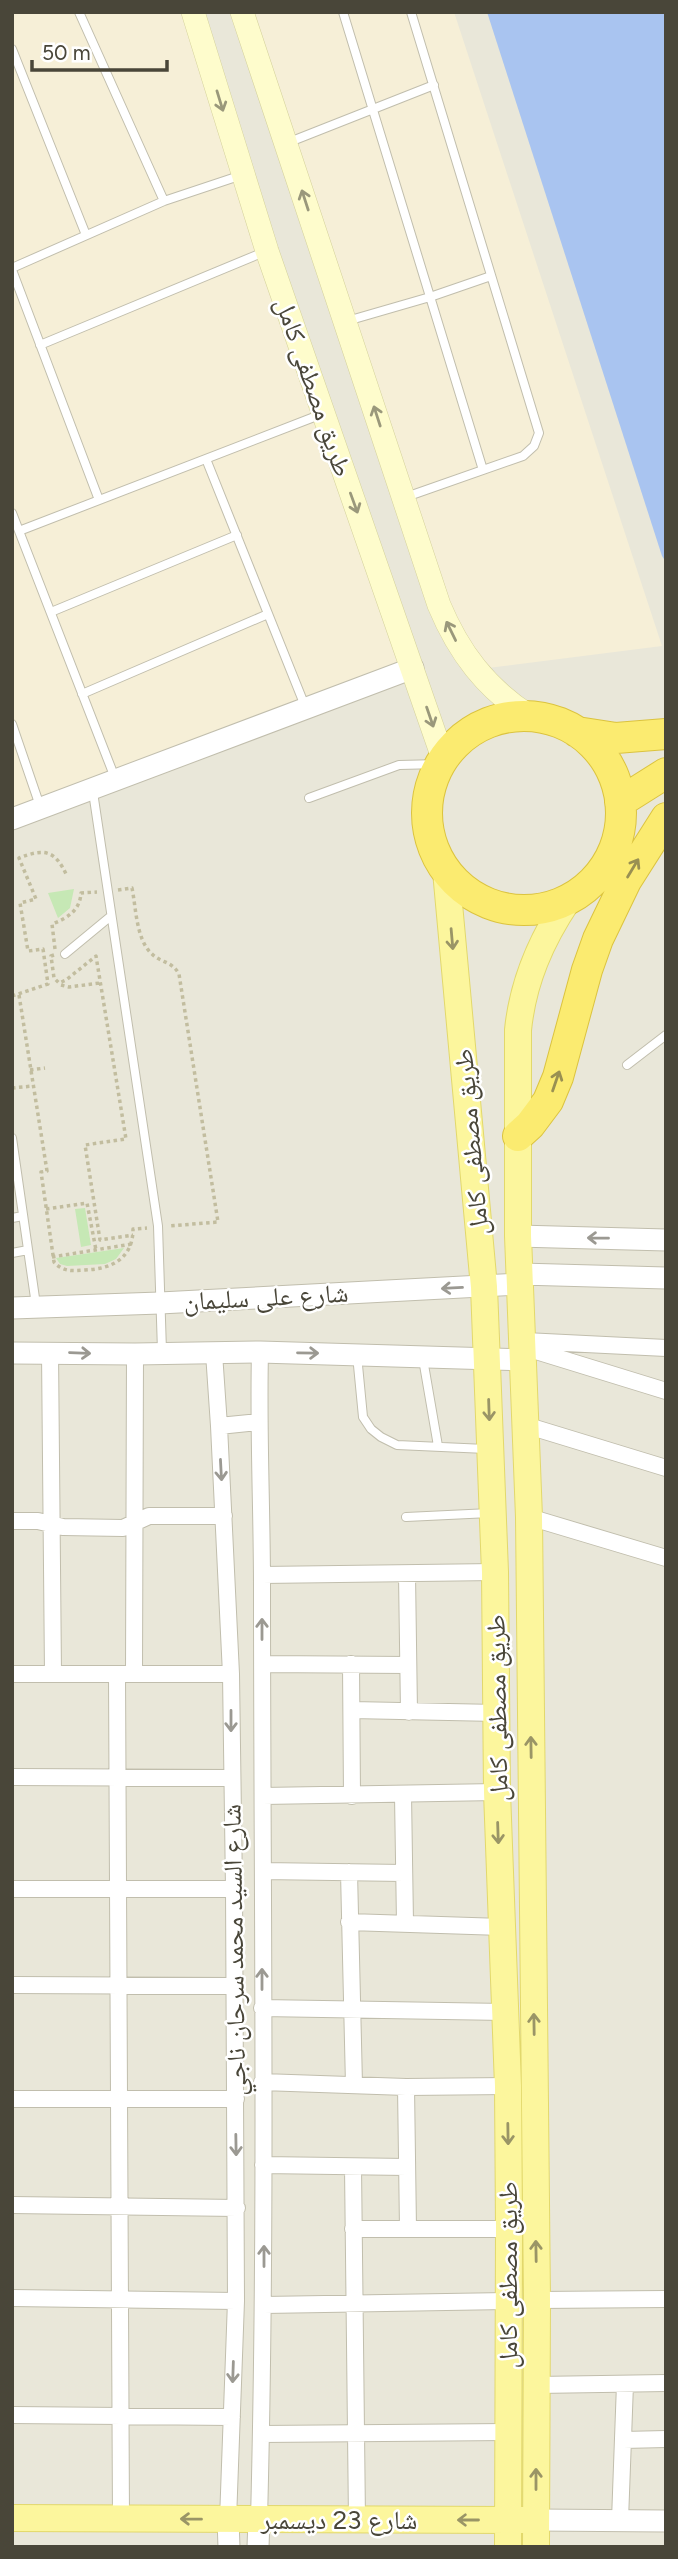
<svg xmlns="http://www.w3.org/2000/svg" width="678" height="2559" viewBox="0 0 678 2559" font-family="Figtree,'Noto Naskh Arabic',sans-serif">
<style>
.residential{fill:#e9e7d9}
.commercial{fill:#f6efd7}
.green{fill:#c6e8b5}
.water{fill:#a9c4f0}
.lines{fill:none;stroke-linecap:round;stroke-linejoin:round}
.service-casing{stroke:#c1bead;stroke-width:10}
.minor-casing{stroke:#c1bead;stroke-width:18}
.tertiary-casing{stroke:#c1bead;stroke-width:23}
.secondary-casing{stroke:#d4d19b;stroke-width:24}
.primary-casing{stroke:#e2d86c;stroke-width:28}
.motorway-casing{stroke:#dbc33f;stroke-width:32}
.path{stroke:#c2bd9f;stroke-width:3.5;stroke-dasharray:3.5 3.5;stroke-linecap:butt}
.service{stroke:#fff;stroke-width:8}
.minor{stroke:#fff;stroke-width:16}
.tertiary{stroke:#fff;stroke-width:21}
.secondary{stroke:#fefccc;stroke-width:23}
.primary{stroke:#fcf69d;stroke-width:26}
.motorway{stroke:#fbeb70;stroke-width:30}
.oneway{stroke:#9a987b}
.oneway2{stroke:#999052}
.oneway3{stroke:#9a9566}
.oneway4{stroke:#9b9992}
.labels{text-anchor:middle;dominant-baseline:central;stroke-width:5;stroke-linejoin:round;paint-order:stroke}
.street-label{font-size:26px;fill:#494639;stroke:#fff}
</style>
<rect width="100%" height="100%" fill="#f5f4eb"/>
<path class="residential" d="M12 12H666V2547H12Z"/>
<path class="commercial" d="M12 12H191L398 663 12 811Z
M253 12H454L662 646 480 669 451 617Z"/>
<path class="green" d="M74 889 70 908 58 918 48 893Z
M85 1208 91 1245 81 1247 75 1209Z
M124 1248 116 1259 105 1264 67 1266 60 1264 56 1258Z"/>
<path class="water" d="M487 12H666V562L662 556Z"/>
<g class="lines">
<g class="service-casing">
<path id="service" d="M79 12 164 201
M343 12 483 470
M12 49 86 235
M287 143 434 85
M12 268 164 201 242 175
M12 270 99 500
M347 321 430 297 491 276
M40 345 264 252
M206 459 305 706
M406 497 523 456 534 446 539 433 411 12
M12 513 115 778
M19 531 322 414
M51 612 237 535
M82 694 268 614
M12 724 40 806
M93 792 158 1226 162 1351
M309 798 399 765 439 764
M65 954 111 916
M627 1065 666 1035
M12 1138 36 1305
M12 1218 23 1216
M12 1253 28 1250
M357 1355 363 1417 371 1429 381 1437 397 1445 486 1449
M423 1359 438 1446
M406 1517 490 1513"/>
</g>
<g class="minor-casing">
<path id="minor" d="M525 1341 666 1348
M523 1347 666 1391
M50 1352 53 1674
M214 1353 219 1426 231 1674 234 1889 236 2301 228 2520
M525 1425 666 1468
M219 1426 258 1422
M529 1517 666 1558
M12 1521H38L63 1527 123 1528 149 1516H224
M262 1575 495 1572
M407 1575 409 1712
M262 1664 408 1665
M351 1664 352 1796
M12 1674H231
M117 1674 121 2519
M134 1674 135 1354
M352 1710 497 1713
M12 1777 232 1778
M403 1795 405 1923
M263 1796 497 1792
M263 1871 404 1873
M349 1872 354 2085
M12 1889H234
M349 1922 502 1927
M12 1985 234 1986
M262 2008 505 2012
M262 2082 406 2087 508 2086
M406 2087 408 2229
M12 2099H236
M263 2165 407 2167
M353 2167 357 2520
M12 2205 237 2208
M353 2229H509
M12 2298 236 2301
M537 2300 666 2299
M264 2305 507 2301
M537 2385 666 2383
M12 2415 232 2417
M261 2434 508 2432
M623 2440 666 2439
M259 2520C267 2209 262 1898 262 1587 262 1509 258 1431 260 1352
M620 2520 625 2384"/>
</g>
<g class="tertiary-casing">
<path id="tertiary" d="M12 819 413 668
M518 1236 666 1240
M520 1274 666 1278
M12 1308 160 1303 520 1284
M12 1353 135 1354 260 1352 523 1360
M228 2520 229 2547
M536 2520 666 2521
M258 2547 259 2520"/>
</g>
<g class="secondary-casing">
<path id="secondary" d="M193 12 267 251 443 758
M242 12 439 605C459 653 486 688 529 716"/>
</g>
<g class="primary-casing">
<path id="primary" d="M446 871 484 1287 495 1572 497 1792 508 2086 509 2229 508 2547
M12 2518 524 2520
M536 2547 537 2300 529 1517 518 1236V1030C523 981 541 940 568 900"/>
</g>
<g class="motorway-casing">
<path id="motorway" d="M427 813a97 97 0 1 1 194 0a97 97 0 1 1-194 0Z
M577 732 616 738 666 734
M620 802 666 773
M518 1136 530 1125 548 1101 558 1077 587 970 598 939 626 881 666 818"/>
</g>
<path class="path" d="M118 890 132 888C136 907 136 940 152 954 161 963 172 961 179 974L218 1222 169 1226
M55 949 52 924C68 918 80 910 81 893L97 892
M54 955 51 956 54 978 59 983 66 980 96 956 126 1139 85 1145 100 1240 133 1235
M61 985 69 987 100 983
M19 995 47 1171 41 1172 54 1262C63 1272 72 1271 85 1270 111 1269 133 1259 133 1229L147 1228
M12 996 48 984 43 949 28 951 20 903 36 899 19 858C45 848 55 850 67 876
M30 1070 45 1068
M12 1088 33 1086
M46 1209 87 1203 96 1250
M52 1257 132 1244"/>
<use href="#service" class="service"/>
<use href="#minor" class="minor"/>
<use href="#tertiary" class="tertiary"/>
<use href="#secondary" class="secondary"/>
<use href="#primary" class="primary"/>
<use href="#motorway" class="motorway"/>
</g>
<defs><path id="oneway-shaft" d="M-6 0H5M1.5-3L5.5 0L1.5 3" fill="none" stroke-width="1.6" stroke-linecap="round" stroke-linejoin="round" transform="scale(1.75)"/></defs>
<g class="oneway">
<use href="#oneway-shaft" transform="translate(220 101) rotate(73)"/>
<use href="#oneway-shaft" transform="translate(305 200) rotate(-108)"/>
<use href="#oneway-shaft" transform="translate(377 416) rotate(-108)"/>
<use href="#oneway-shaft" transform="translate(354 503) rotate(70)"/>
<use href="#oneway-shaft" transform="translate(451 631) rotate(-116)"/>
<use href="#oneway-shaft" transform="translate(430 717) rotate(71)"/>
</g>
<g class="oneway2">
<use href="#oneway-shaft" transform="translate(633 868) rotate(-59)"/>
<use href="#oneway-shaft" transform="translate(556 1081) rotate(-71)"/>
</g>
<g class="oneway3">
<use href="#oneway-shaft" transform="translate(452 939) rotate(85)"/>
<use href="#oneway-shaft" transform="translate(489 1410) rotate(88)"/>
<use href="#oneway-shaft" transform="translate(531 1747) rotate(-91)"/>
<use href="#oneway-shaft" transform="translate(498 1833) rotate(88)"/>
<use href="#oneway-shaft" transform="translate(534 2024) rotate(-91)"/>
<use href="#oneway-shaft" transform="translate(508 2134) rotate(89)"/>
<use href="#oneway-shaft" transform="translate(536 2251) rotate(-91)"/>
<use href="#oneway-shaft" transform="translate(536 2479) rotate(-90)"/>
<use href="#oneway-shaft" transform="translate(191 2519) rotate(-179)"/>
<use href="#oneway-shaft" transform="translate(468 2520) rotate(-180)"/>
</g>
<g class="oneway4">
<use href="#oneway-shaft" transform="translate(598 1238) rotate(-179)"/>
<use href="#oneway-shaft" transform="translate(452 1288) rotate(177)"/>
<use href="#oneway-shaft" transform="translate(80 1353) rotate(2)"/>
<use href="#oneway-shaft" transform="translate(308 1353) rotate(1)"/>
<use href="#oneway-shaft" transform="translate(221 1470) rotate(87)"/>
<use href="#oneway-shaft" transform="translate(262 1629) rotate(-90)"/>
<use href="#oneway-shaft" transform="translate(231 1721) rotate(90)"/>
<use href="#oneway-shaft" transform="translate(262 1979) rotate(-90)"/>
<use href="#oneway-shaft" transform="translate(236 2145) rotate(89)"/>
<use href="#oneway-shaft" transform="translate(264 2256) rotate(-90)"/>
<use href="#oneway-shaft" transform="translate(233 2372) rotate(92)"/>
</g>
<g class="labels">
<g class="street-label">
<text transform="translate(314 387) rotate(71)">طريق مصطفى كامل</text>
<text transform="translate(471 1142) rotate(-95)">طريق مصطفى كامل</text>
<text transform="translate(266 1297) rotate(-3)">شارع على سليمان</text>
<text transform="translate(497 1708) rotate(-91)">طريق مصطفى كامل</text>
<text transform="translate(234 1950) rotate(-91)">شارع السيد محمد سرحان ناجي</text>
<text transform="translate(508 2275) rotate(-90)">طريق مصطفى كامل</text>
<text x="339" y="2520">شارع 23 ديسمبر</text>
</g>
</g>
<rect width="678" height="2559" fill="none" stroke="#494639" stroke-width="28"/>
<path d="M32 60v10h135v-10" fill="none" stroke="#494639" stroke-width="3.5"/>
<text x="42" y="60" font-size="21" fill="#494639" stroke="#ffffff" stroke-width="5" paint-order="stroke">50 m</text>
</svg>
